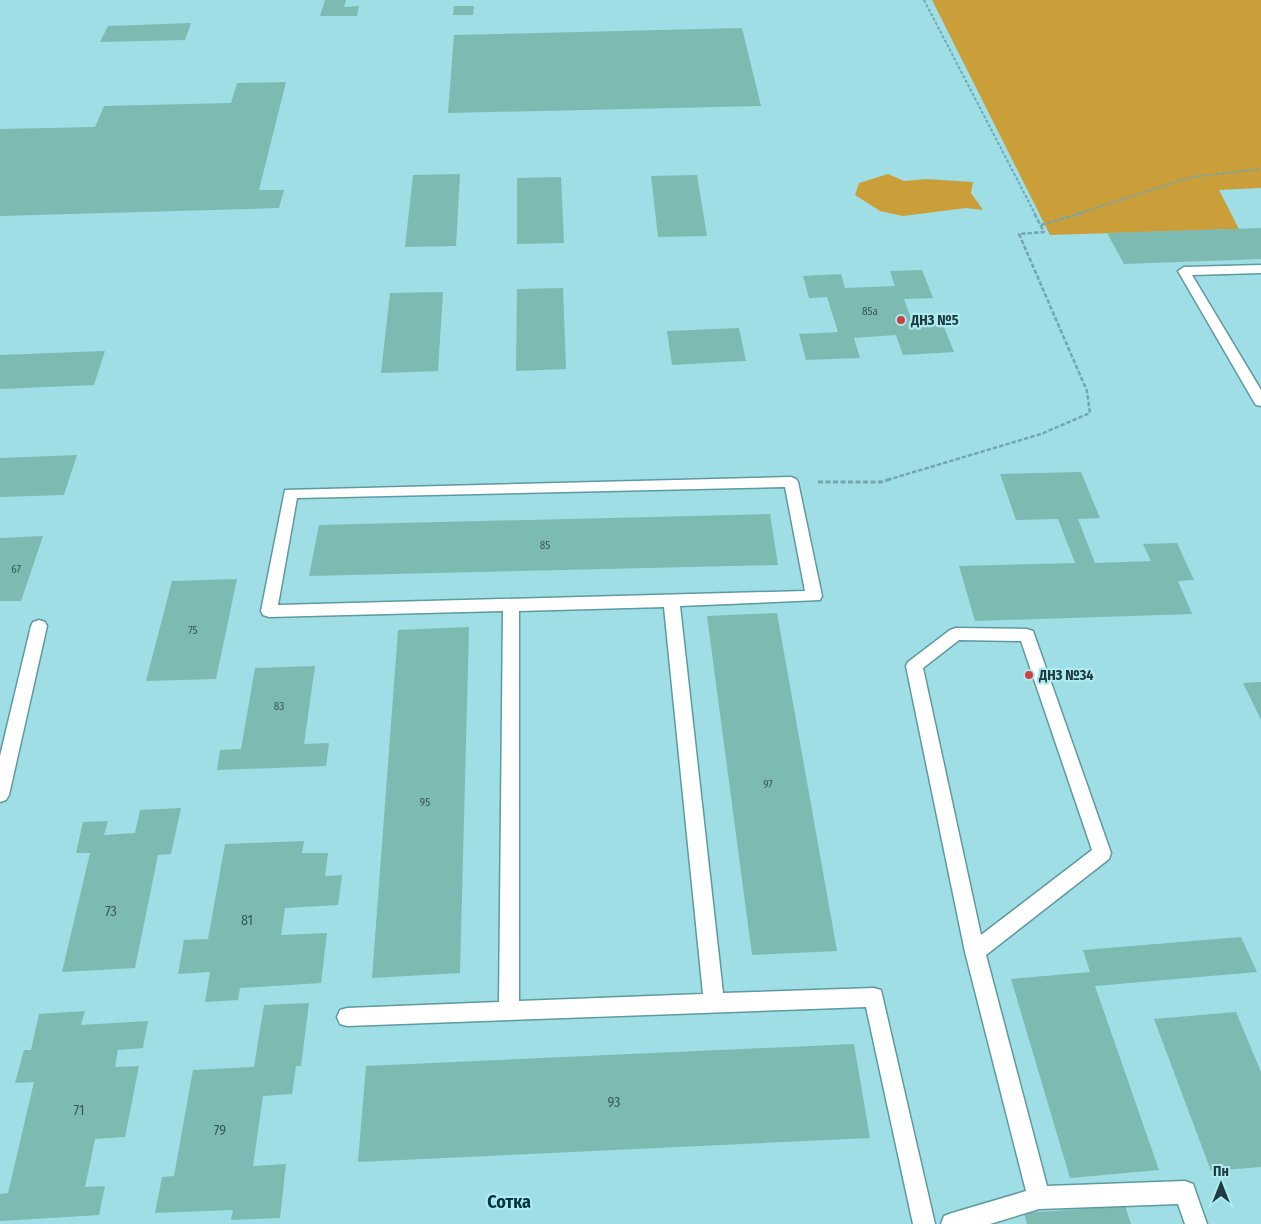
<svg xmlns="http://www.w3.org/2000/svg" width="1261" height="1224" viewBox="0 0 1261 1224" font-family="'Fira Sans Condensed',sans-serif">
<style>
.green{fill:#ca9f39}
.building{fill:#7dbab2}
.lines{fill:none;stroke-linecap:round;stroke-linejoin:round}
.service-casing{stroke:#5d9aa1;stroke-width:3}
.path-far2{stroke:#74a7ad;stroke-width:2;stroke-dasharray:3 2;stroke-linecap:butt}
.path-far1{stroke:#74a7ad;stroke-width:2.5;stroke-dasharray:4.5 2;stroke-linecap:butt}
.path{stroke:#74a7ad;stroke-width:3;stroke-dasharray:5 2.5;stroke-linecap:butt}
.service{fill:#fff;fill-rule:evenodd}
.poi-dot{fill:#cf403f;stroke:#acebf2;stroke-width:2}
.labels{text-anchor:middle;dominant-baseline:central;stroke-width:4.5;stroke-linejoin:round;paint-order:stroke}
.number-label{font-size:11px;fill:#375a5a}
.poi-label{font-size:14px;font-weight:bold;fill:#203a3d;stroke:#acebf2;text-anchor:start}
.near-number-label{font-size:14px;fill:#375a5a}
.near-neighbourhood-label{font-size:18px;font-weight:bold;fill:#01353b;stroke:#acebf2}
</style>
<rect width="100%" height="100%" fill="#9fdee5"/>
<path class="green" d="M932 0H1261V188L1219 190 1239 229 1050 235Z
M888 174 904 181 926 179 973 182 971 193 983 210 966 208 903 216 880 211 855 195 859 183Z"/>
<path class="building" d="M325 0H346L344 7 359 6 357 16H320Z
M454 6H474L473 15H453Z
M191 23 185 40 100 42 108 26Z
M742 28 761 106 448 113 454 35Z
M286 82 259 190H284L279 208 0 216V129L95 127 104 106 231 103 237 83Z
M460 174 456 246 405 247 413 175Z
M697 175 707 236 658 237 651 176Z
M561 177 564 243 517 244V178Z
M1261 228V259L1124 264 1107 233Z
M922 270 933 298 904 299 913 324 942 322 954 352 903 355 896 335 854 338 860 358 806 360 799 334 838 332 827 297 809 298 803 276 841 274 845 288 895 286 890 271Z
M563 288 566 369 516 371 517 289Z
M443 292 438 371 381 373 390 293Z
M739 328 746 361 672 365 667 331Z
M105 351 94 385 0 389V355Z
M77 455 64 495 0 497V458Z
M1081 472 1100 518 1078 519 1095 563 1151 561 1143 544 1177 543 1194 580 1178 581 1192 614 975 621 959 566 1075 563 1058 519 1016 520 1000 474Z
M770 514 778 565 309 576 319 525Z
M43 536 21 601H0V538Z
M237 579 216 679 146 681 172 581Z
M777 613 837 951 752 955 707 616Z
M469 627 460 973 372 978 398 630Z
M315 666 304 744 329 743 326 766 217 770 220 750 241 749 255 668Z
M1261 682V720L1243 683Z
M181 808 171 854 158 855 135 968 62 972 90 853H76L83 822 108 821 104 835 135 833 140 810Z
M304 841 302 853H328L325 876 342 875 338 905 285 908 281 935 327 933 321 983 240 988 238 1000 205 1002 210 972 178 974 184 940 208 939 225 844Z
M1241 937 1257 972 1095 986 1159 1170 1070 1178 1011 979 1090 972 1083 950Z
M309 1003 301 1066H296L292 1094 263 1096 253 1166 286 1164 280 1218 231 1220 233 1210 155 1213 162 1177 174 1176 193 1070 254 1067 264 1005Z
M85 1011 81 1025 148 1021 143 1048 118 1050 115 1067 139 1066 125 1137 95 1139 85 1187 105 1186 99 1215 0 1221V1194L8 1193 34 1082 15 1083 24 1050H31L39 1014Z
M1236 1012 1261 1072V1167L1211 1171 1154 1019Z
M854 1044 870 1138 358 1162 366 1066Z
M1125 1206 1131 1224H1027L1024 1213Z"/>
<g class="lines">
<g class="service-casing">
<path id="service" d="M1261 265V273L1192 275 1261 390V406L1256 405 1254 402 1178 271 1184 267Z
M791 477 796 479 798 482 822 596 820 600 680 606 723 993 874 988 881 990 935 1224H913L866 1007 347 1026 340 1024 337 1017 340 1010 347 1008 499 1002 503 611 269 617 263 615 261 611 285 490ZM785 487 805 591 278 605 297 498ZM664 607 703 994 519 1001V611Z
M39 620 45 622 47 626 9 795 6 800 0 802V756L31 626 33 622Z
M956 628 1027 629 1033 631 1111 853 1109 859 986 955 1047 1186 1185 1181 1193 1184 1207 1224H1185L1178 1204 1039 1209 990 1224H941L944 1216 952 1213 1026 1191 965 952 906 666 908 662 950 630ZM959 640 1021 641 1092 850 981 935 923 668Z"/>
</g>
<path class="path-far2" d="M924 0 1035 214
M1077 214 1192 177 1261 169"/>
<path class="path-far1" d="M1041 225 1082 213
M887 480 1041 434 1090 413 1087 391 1019 234 1044 232 1034 213"/>
<path class="path" d="M818 482H881L891 479"/>
<use href="#service" class="service"/>
</g>
<g class="poi-dot">
<circle cx="901" cy="320" r="5"/>
<circle cx="1029" cy="675" r="5"/>
</g>
<g class="labels">
<g class="number-label">
<text x="870" y="311">85а</text>
<text x="545" y="545">85</text>
<text x="16" y="569">67</text>
<text x="193" y="630">75</text>
<text x="279" y="706">83</text>
<text x="768" y="784">97</text>
<text x="425" y="802">95</text>
</g>
<g class="poi-label">
<text x="911" y="320">ДНЗ №5</text>
<text x="1039" y="675">ДНЗ №34</text>
</g>
<g class="near-number-label">
<text x="111" y="911">73</text>
<text x="247" y="920">81</text>
<text x="614" y="1102">93</text>
<text x="79" y="1110">71</text>
<text x="220" y="1130">79</text>
</g>
<g class="near-neighbourhood-label">
<text x="509" y="1202">Сотка</text>
</g>
</g>
<g transform="translate(1221 1184)" stroke="#acebf2" stroke-width="4" paint-order="stroke">
<path d="M0-4L9 19L0 12L-9 19Z" fill="#203a3d"/>
<text y="-8" font-size="14" font-weight="bold" text-anchor="middle" fill="#203a3d">Пн</text>
</g>
</svg>
